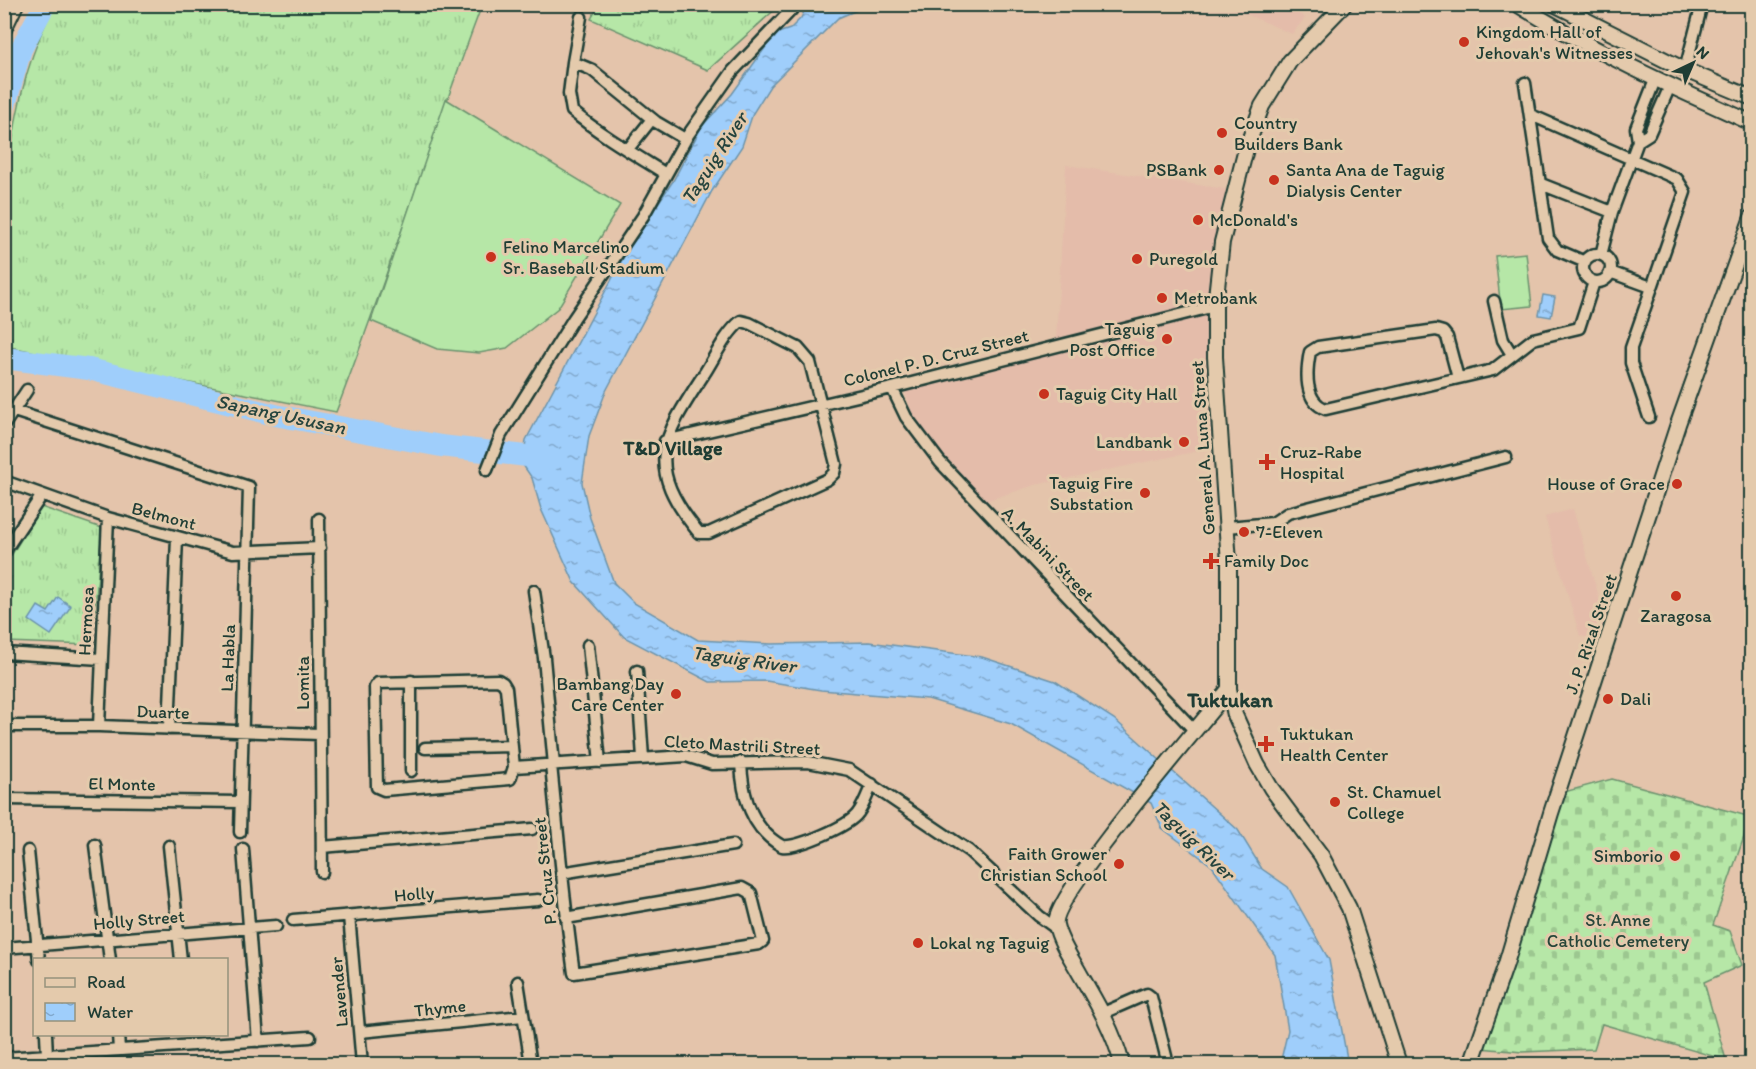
<svg xmlns="http://www.w3.org/2000/svg" width="1756" height="1069" viewBox="0 0 1756 1069" font-family="Itim,sans-serif">
<style>
.built{fill:#e4bcaa}
.grass{fill:url(#grass-tufts);stroke:#6a926e;stroke-width:1.5}
.cemetery{fill:url(#cemetery-stones);stroke:#6a926e;stroke-width:1.5}
.garden{fill:#b6e7a7;stroke:#6a926e;stroke-width:1.5}
.water{fill:url(#water-ripples);stroke:#6c94ab;stroke-width:1.5}
.lines{fill:none;stroke-linecap:round;stroke-linejoin:round}
.river{stroke:#9fcefb;stroke-width:22}
.street-casing{stroke:#1f3d34;stroke-width:15}
.secondary-casing{stroke:#1f3d34;stroke-width:18}
.street{stroke:#e4caac;stroke-width:10}
.secondary{stroke:#e4caac;stroke-width:14}
.poi-dot{fill:#c8321e;stroke:#e4caac;stroke-width:2}
.labels{text-anchor:middle;dominant-baseline:central;stroke-width:6;stroke-linejoin:round;paint-order:stroke}
.poi-label{font-size:18px;fill:#1f3d34;stroke:#e4caac;text-anchor:start}
.street-label{font-size:18px;fill:#1f3d34;stroke:#e4caac}
.park-label{font-size:18px;fill:#27463a;stroke:#e4caac}
.water-label{font-size:20px;font-style:italic;fill:#25443e;stroke:#e4caac}
.neighbourhood-label{font-size:20px;font-weight:bold;fill:#1f3d34;stroke:#e4caac}
.quarter-label{font-size:21px;font-weight:bold;fill:#1f3d34;stroke:#e4caac}
</style>
<defs>
<pattern id="grass-tufts" width="24" height="20" patternUnits="userSpaceOnUse" patternTransform="scale(1.5)"><rect width="24" height="20" fill="#b6e7a7"/><path d="M3 7l-1-3M5 7V3M7 7l1-3M15 17l-1-3M17 17v-4M19 17l1-3" fill="none" stroke="#9cc790"/></pattern>
<pattern id="cemetery-stones" width="16" height="16" patternUnits="userSpaceOnUse" patternTransform="scale(1.5)"><rect width="16" height="16" fill="#b6e7a7"/><path d="M2 7V4a2 2 0 0 1 4 0v3zM10 15v-3a2 2 0 0 1 4 0v3z" fill="#9cc790"/></pattern>
<pattern id="water-ripples" width="26" height="14" patternUnits="userSpaceOnUse" patternTransform="scale(1.5)"><rect width="26" height="14" fill="#9fcefb"/><path d="M2 4q2-2 4 0t4 0M15 11q2-2 4 0t4 0" fill="none" stroke="#81a8cc"/></pattern>
</defs>
<rect width="100%" height="100%" fill="#e4c4ab"/>
<filter id="ink" filterUnits="userSpaceOnUse"><feTurbulence type="fractalNoise" baseFrequency=".0167" numOctaves="2"/><feDisplacementMap in="SourceGraphic" scale="12" xChannelSelector="R" yChannelSelector="G"/><feConvolveMatrix kernelMatrix="1 2 1 2 8 2 1 2 1" color-interpolation-filters="sRGB"/></filter>
<g filter="url(#ink)">
<path class="built" d="M1225 5H1288L1305 18 1292 34Z
M1066 165 1226 189 1207 294 1201 303 1186 309 1056 340Z
M1208 312 1213 448 1035 485 982 502 914 420 905 391Z
M1573 509 1601 604 1609 613 1601 639 1580 636 1545 517Z"/>
<path class="grass" d="M56 4 482 5C431 139 388 277 336 412L5 346C4 236 0 101 56 4Z
M599 5V4L780 5 708 70 591 19Z
M41 507 102 528 92 645 5 642 4 567Z"/>
<path class="cemetery" d="M1612 779 1751 817 1713 925 1730 931 1742 965 1704 982 1726 1060 1602 1024 1594 1049 1522 1052 1481 1048 1564 792Z"/>
<path class="garden" d="M446 99 620 205 558 308 507 348 479 353 437 349 371 321Z
M1526 253 1532 306 1501 309 1495 256Z"/>
<path class="water" d="M807 5H869L838 18 770 86 753 113 742 146 712 191 606 391 589 436 582 483 590 518 614 583 634 603 698 640 771 644 869 642 982 657 1055 681 1114 719 1238 830 1262 869 1288 887 1329 960 1348 1064H1280L1288 1030 1275 955 1212 866 1162 828 1151 803 1011 724 928 699 821 690 766 681 710 682 624 637 574 582 541 509 532 478 523 465 526 440 630 245 673 181 702 126 732 94 770 41 778 33 790 29 801 18Z
M1543 295 1555 297 1551 317 1539 315Z
M58 597 71 606 51 635 29 620 38 606 48 612Z"/>
<g class="lines">
<path class="river" d="M4 108 21 49 45 4
M4 358 89 369 275 415 441 446 552 459"/>
<g class="street-casing">
<path id="street" d="M581 17 573 62 592 70 656 122 685 139
M573 62 569 94 572 111C601 135 634 154 666 174
M1685 70 1702 4
M1525 83 1548 238 1557 250 1585 262
M1531 115 1677 179 1685 192 1631 348V363L1649 417
M1638 141 1649 134 1670 86
M628 149 652 119
M1541 184 1612 212
M1583 268a14 14 0 1 1 28 0a14 14 0 1 1-28 0Z
M1601 255 1612 212 1638 141 1636 128 1655 80
M1610 272 1651 287
M1494 301 1503 340 1511 353
M741 321 749 323 798 348 810 362 836 464 834 473 828 479 709 533H699C644 466 661 440 704 374 715 357 725 334 741 321Z
M1458 378 1447 337 1443 332 1436 330 1318 347 1310 352C1306 372 1304 402 1326 409L1493 370 1533 339 1579 328 1594 282
M892 388 906 417 940 462 1195 731
M14 411 249 487 240 832
M4 425 27 390
M665 441 892 388 1215 306
M487 470 501 435 574 318 643 216 688 135 733 71 797 4
M4 481 108 518 233 552 320 548
M319 519 322 872
M1227 527 1273 523 1288 513 1506 457
M4 552 42 495
M534 591 544 658 554 765
M588 645 600 762
M4 653 101 659
M637 671 643 758
M498 680 503 683 506 688 514 767 510 779 384 790 377 787 375 687 378 683Z
M411 681V771
M4 726H99L319 734
M99 726 108 518
M169 729 177 538
M425 748 512 746
M741 762C742 794 751 829 782 846 798 848 849 826 858 813 864 805 868 793 872 784
M551 765C558 834 564 904 574 973L759 944 763 941 751 893 742 888 566 918
M514 767 686 756 712 764 808 762 849 770 969 851 1039 916 1057 929
M4 799 240 802
M95 845 110 960
M169 846 181 960
M322 847 532 829
M243 849 258 1041
M28 851 39 960
M561 873 733 845
M349 916 362 1064
M293 920 538 900
M4 948 276 926
M518 982 531 1064
M1103 1013 1147 994 1151 997 1168 1064
M360 1032 523 1016
M46 1034 47 1055
M118 1034 119 1050
M4 1058 310 1037"/>
</g>
<g class="secondary-casing">
<path id="secondary" d="M1345 4 1290 61 1262 106 1246 149 1222 242 1215 306V357L1229 563V689L1235 715 1257 764 1271 788 1321 855 1349 908 1399 1064
M1517 4C1592 51 1672 87 1752 123
M1554 4 1685 70 1752 98
M4 29 16 4
M1122 1064C1114 1032 1097 1003 1080 974 1072 959 1060 943 1056 925 1050 898 1204 721 1229 689
M1471 1064 1506 964 1551 813 1678 424 1752 217"/>
</g>
<use href="#street" class="street"/>
<use href="#secondary" class="secondary"/>
</g>
</g>
<g class="poi-dot">
<circle cx="1464" cy="42" r="6"/>
<circle cx="1222" cy="133" r="6"/>
<circle cx="1219" cy="170" r="6"/>
<circle cx="1274" cy="180" r="6"/>
<circle cx="1198" cy="220" r="6"/>
<circle cx="491" cy="257" r="6"/>
<circle cx="1137" cy="259" r="6"/>
<circle cx="1162" cy="298" r="6"/>
<circle cx="1167" cy="339" r="6"/>
<circle cx="1044" cy="394" r="6"/>
<circle cx="1184" cy="442" r="6"/>
<path d="M1264 453h6v6h6v6h-6v6h-6v-6h-6v-6h6z"/>
<circle cx="1677" cy="484" r="6"/>
<circle cx="1145" cy="493" r="6"/>
<circle cx="1244" cy="532" r="6"/>
<path d="M1208 552h6v6h6v6h-6v6h-6v-6h-6v-6h6z"/>
<circle cx="1676" cy="596" r="6"/>
<circle cx="676" cy="694" r="6"/>
<circle cx="1608" cy="699" r="6"/>
<path d="M1263 735h6v6h6v6h-6v6h-6v-6h-6v-6h6z"/>
<circle cx="1335" cy="802" r="6"/>
<circle cx="1675" cy="856" r="6"/>
<circle cx="1119" cy="864" r="6"/>
<circle cx="918" cy="943" r="6"/>
</g>
<g class="labels">
<g class="poi-label">
<text x="1476" y="32">Kingdom Hall of<tspan x="1476" dy="21">Jehovah's Witnesses</tspan></text>
<text x="1234" y="123">Country<tspan x="1234" dy="21">Builders Bank</tspan></text>
<text x="1207" y="170" text-anchor="end">PSBank</text>
<text x="1286" y="170">Santa Ana de Taguig<tspan x="1286" dy="21">Dialysis Center</tspan></text>
<text x="1210" y="220">McDonald's</text>
<text x="503" y="247">Felino Marcelino<tspan x="503" dy="21">Sr. Baseball Stadium</tspan></text>
<text x="1149" y="259">Puregold</text>
<text x="1174" y="298">Metrobank</text>
<text x="1155" y="329" text-anchor="end">Taguig<tspan x="1155" dy="21">Post Office</tspan></text>
<text x="1056" y="394">Taguig City Hall</text>
<text x="1172" y="442" text-anchor="end">Landbank</text>
<text x="1280" y="452">Cruz-Rabe<tspan x="1280" dy="21">Hospital</tspan></text>
<text x="1133" y="483" text-anchor="end">Taguig Fire<tspan x="1133" dy="21">Substation</tspan></text>
<text x="1665" y="484" text-anchor="end">House of Grace</text>
<text x="1256" y="532">7-Eleven</text>
<text x="1224" y="561">Family Doc</text>
<text x="1676" y="616" text-anchor="middle">Zaragosa</text>
<text x="664" y="684" text-anchor="end">Bambang Day<tspan x="664" dy="21">Care Center</tspan></text>
<text x="1620" y="699">Dali</text>
<text x="1280" y="734">Tuktukan<tspan x="1280" dy="21">Health Center</tspan></text>
<text x="1347" y="792">St. Chamuel<tspan x="1347" dy="21">College</tspan></text>
<text x="1107" y="854" text-anchor="end">Faith Grower<tspan x="1107" dy="21">Christian School</tspan></text>
<text x="1663" y="856" text-anchor="end">Simborio</text>
<text x="930" y="943">Lokal ng Taguig</text>
</g>
<g class="street-label">
<text transform="translate(936 358) rotate(-14)">Colonel P. D. Cruz Street</text>
<text transform="translate(1203 448) rotate(-94)">General A. Luna Street</text>
<text transform="translate(164 516) rotate(15)">Belmont</text>
<text transform="translate(1048 554) rotate(46)">A. Mabini Street</text>
<text transform="translate(86 621) rotate(-87)">Hermosa</text>
<text transform="translate(1591 634) rotate(-71)">J. P. Rizal Street</text>
<text transform="translate(228 658) rotate(-88)">La Habla</text>
<text transform="translate(303 683) rotate(-90)">Lomita</text>
<text transform="translate(163 712) rotate(2)">Duarte</text>
<text transform="translate(742 745) rotate(3)">Cleto Mastrili Street</text>
<text transform="translate(122 784) rotate(1)">El Monte</text>
<text transform="translate(545 871) rotate(-96)">P. Cruz Street</text>
<text transform="translate(414 894) rotate(-5)">Holly</text>
<text transform="translate(139 920) rotate(-5)">Holly Street</text>
<text transform="translate(339 992) rotate(-95)">Lavender</text>
<text transform="translate(440 1008) rotate(-6)">Thyme</text>
</g>
<g class="park-label">
<text x="1618" y="920">St. Anne<tspan x="1618" dy="21">Catholic Cemetery</tspan></text>
</g>
<g class="water-label">
<text transform="translate(714 158) rotate(-57)">Taguig River</text>
<text transform="translate(281 414) rotate(12)">Sapang Ususan</text>
<text transform="translate(744 659) rotate(8)">Taguig River</text>
<text transform="translate(1194 840) rotate(44)">Taguig River</text>
</g>
<g class="neighbourhood-label">
<text x="673" y="448">T&amp;D Village</text>
</g>
<g class="quarter-label">
<text x="1230" y="699">Tuktukan</text>
</g>
</g>
<rect width="1756" height="1069" fill="none" stroke="#e4caac" stroke-width="24"/>
<rect x="12" y="12" width="1732" height="1045" fill="none" stroke="#1f3d34" stroke-width="2" filter="url(#ink)"/>
<rect x="33" y="958" width="195" height="78" fill="#e4caac" stroke="#95927c" stroke-width="1.5"/>
<rect x="45" y="978" width="30" height="9" fill="#e4caac" stroke="#95927c" stroke-width="1.5"/>
<text x="87" y="988" font-size="18" fill="#1f3d34">Road</text>
<rect x="45" y="1003" width="30" height="18" fill="url(#water-ripples)" stroke="#95927c" stroke-width="1.5"/>
<text x="87" y="1018" font-size="18" fill="#1f3d34">Water</text>
<g transform="translate(1693 63) rotate(44)" stroke="#e4caac" stroke-width="4.5" paint-order="stroke">
<path d="M0-4.5L10 22L0 15L-10 22Z" fill="#1f3d34"/>
<text y="-9" font-size="16" font-weight="bold" text-anchor="middle" fill="#1f3d34">N</text>
</g>
</svg>
